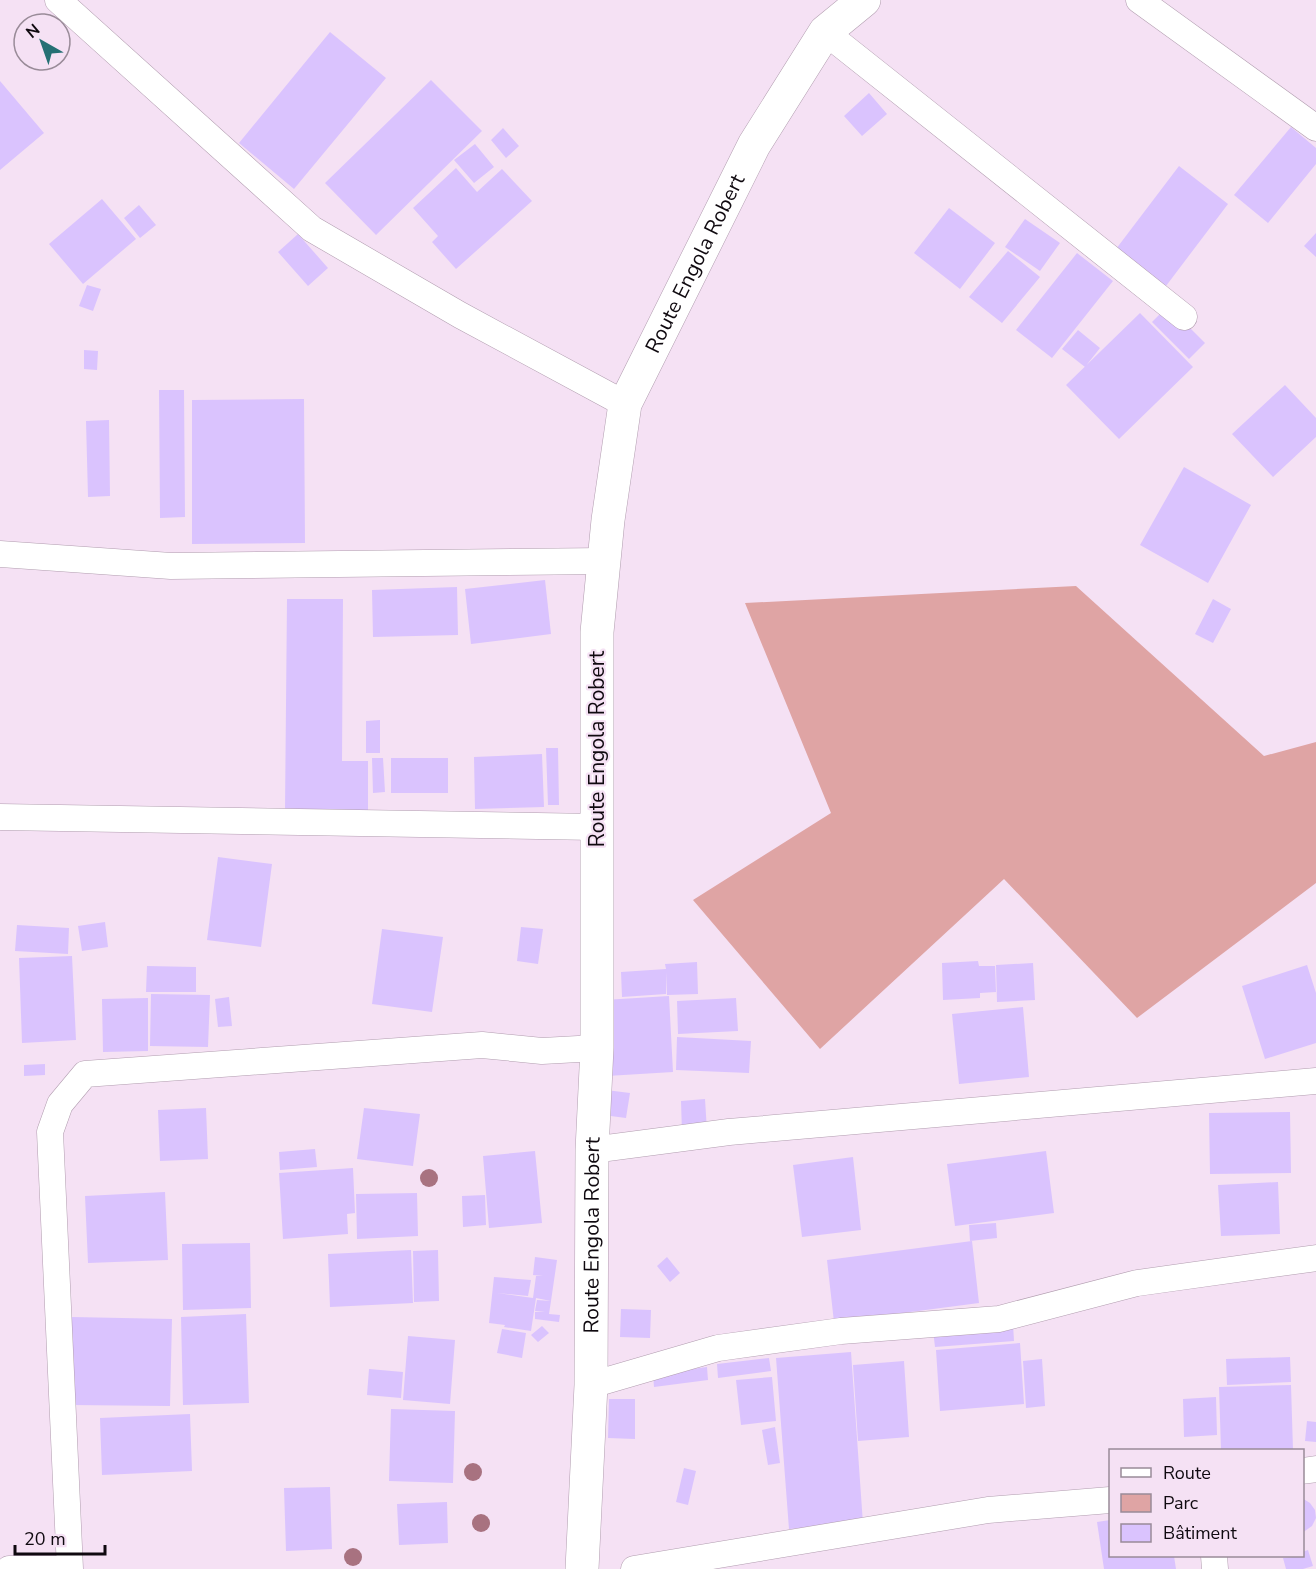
<svg xmlns="http://www.w3.org/2000/svg" width="1316" height="1569" viewBox="0 0 1316 1569" font-family="'Nunito Sans',sans-serif">
<style>
.green{fill:#dfa4a4}
.building{fill:#dac3fe}
.lines{fill:none;stroke-linecap:round;stroke-linejoin:round}
.street-casing{stroke:#b19daf;stroke-width:27}
.secondary-casing{stroke:#b19daf;stroke-width:34}
.street{stroke:#fff;stroke-width:26}
.secondary{stroke:#fff;stroke-width:33}
.tree{fill:#a87280}
.labels{text-anchor:middle;dominant-baseline:central;stroke-width:4.5;stroke-linejoin:round;paint-order:stroke}
.street-label{font-size:21px;fill:#0f090f;stroke:#f5e1f4}
</style>
<rect width="100%" height="100%" fill="#f5e1f4"/>
<path class="green" d="M1076 586 1264 756 1316 742V883L1137 1018 1004 879 820 1049 693 900 831 813 745 603Z"/>
<path class="building" d="M330 32 386 78 294 189 239 143Z
M431 80 482 131 376 235 325 183Z
M0 81 44 133 0 170Z
M869 93 887 114 862 136 844 116Z
M1291 127 1316 148V164L1268 223 1234 195Z
M503 128 519 146 506 158 491 140Z
M475 144 494 167 474 183 454 160Z
M1179 166 1228 204 1166 286 1116 249Z
M456 168 477 192 502 169 532 201 456 269 432 242 438 236 413 208Z
M102 199 136 239 83 284 49 244Z
M139 205 156 225 140 238 124 218Z
M949 208 995 243 960 289 914 253Z
M1025 219 1060 243 1040 271 1005 247Z
M1316 233V257L1304 246Z
M298 234 328 268 308 286 278 252Z
M1008 251 1040 277 1002 323 969 297Z
M1077 253 1113 281 1052 358 1016 330Z
M87 285 101 289 93 311 79 306Z
M1168 306 1205 343 1189 359 1152 322Z
M1140 313 1193 367 1119 439 1066 385Z
M1078 330 1100 348 1085 367 1062 349Z
M84 350 98 351 97 370 84 369Z
M1285 385 1316 418V437L1273 477 1232 434Z
M159 390H184L185 517 160 518Z
M304 399 305 543 192 544V400Z
M109 420 110 496 88 497 86 421Z
M1184 467 1251 505 1208 583 1140 545Z
M545 580 551 634 471 644 465 589Z
M457 587 458 635 373 637 372 590Z
M287 599H343L342 761H368V812L285 811Z
M1213 599 1231 609 1213 643 1195 634Z
M380 720V753H366V721Z
M546 748H558L559 805H548Z
M542 754 544 807 475 809 474 757Z
M372 758H383L385 792 373 793Z
M391 758H448V793H391Z
M218 857 272 864 261 947 207 940Z
M105 922 108 947 82 951 78 926Z
M17 925 69 928 68 954 15 951Z
M521 927 543 929 538 964 517 961Z
M382 929 443 937 432 1012 372 1004Z
M72 956 76 1040 22 1043 19 958Z
M978 961 979 966H995L996 992 980 993V998L943 1000 942 963Z
M697 962 698 994 667 995 666 972V994L622 997 621 972 666 969 665 964Z
M1033 963 1035 1000 997 1002 996 965Z
M1307 965 1316 993V1043L1265 1059 1242 986Z
M147 966 196 967V992H146Z
M151 994 210 995 208 1047 150 1046Z
M669 996 673 1072 607 1076 604 1000Z
M229 997 232 1026 218 1027 215 999Z
M148 998V1051L103 1052 102 999Z
M736 998 738 1031 678 1034 677 1001Z
M1023 1007 1029 1077 959 1084 952 1014Z
M677 1037 751 1041 749 1073 676 1070Z
M45 1064V1075L24 1076V1065Z
M606 1090 630 1093 626 1118 603 1115Z
M705 1099 707 1131 682 1133 681 1101Z
M206 1108 208 1159 160 1161 158 1110Z
M364 1108 420 1114 413 1166 357 1159Z
M1290 1112 1291 1173 1210 1174 1209 1113Z
M315 1149 317 1167 280 1170 279 1152Z
M535 1151 542 1223 489 1228 483 1156Z
M1046 1151 1054 1213 955 1226 947 1164Z
M853 1157 861 1230 802 1237 793 1165Z
M353 1168 355 1213 347 1214 348 1234 283 1239 279 1173Z
M1278 1182 1280 1234 1221 1236 1218 1185Z
M165 1192 168 1260 88 1263 85 1196Z
M417 1193 418 1236 357 1239 356 1194Z
M485 1195 486 1225 463 1227 462 1196Z
M996 1223 997 1238 970 1241 969 1225Z
M972 1241 979 1303 834 1322 827 1260Z
M250 1243 251 1308 183 1310 182 1244Z
M411 1250 413 1303 330 1307 328 1254Z
M438 1250 439 1301 414 1302 413 1251Z
M535 1257 557 1260 551 1301 536 1298 531 1331 504 1327 505 1325 489 1323 494 1277 531 1280 528 1296 497 1293 533 1298 536 1276H543L533 1275Z
M667 1257 680 1273 670 1282 657 1266Z
M537 1300 551 1301 549 1314 560 1315 559 1322 535 1319V1312H545L535 1311Z
M621 1309 651 1310 650 1338 620 1337Z
M246 1314 249 1403 183 1405 181 1317Z
M72 1317 172 1319 170 1406 70 1405Z
M1013 1324 1014 1341 935 1347 933 1330Z
M542 1326 549 1333 538 1342 531 1335Z
M502 1329 526 1333 522 1358 497 1353Z
M408 1336 455 1340 450 1404 403 1400Z
M1020 1343 1024 1404 940 1411 936 1350Z
M851 1352 863 1524 789 1529 776 1358Z
M1290 1357 1291 1382 1227 1385 1226 1359Z
M769 1358 771 1371 718 1378 717 1364Z
M1042 1359 1045 1406 1026 1408 1023 1361Z
M904 1361 909 1437 858 1441 853 1365Z
M707 1367 708 1380 654 1387 653 1374Z
M369 1369 403 1372 401 1398 367 1395Z
M772 1377 776 1421 741 1425 736 1380Z
M1291 1385 1293 1450H1221L1219 1387Z
M1216 1397 1217 1435 1184 1437 1183 1399Z
M609 1399H635V1439L608 1438Z
M391 1409 455 1411 453 1483 389 1481Z
M190 1414 192 1471 102 1475 100 1418Z
M1307 1421 1316 1422V1442L1305 1441Z
M775 1427 780 1463 768 1465 762 1430Z
M684 1468 696 1471 688 1505 676 1502Z
M330 1487 332 1549 286 1551 284 1488Z
M1302 1498 1310 1503 1315 1510 1316 1518 1312 1526 1302 1533Z
M447 1502 448 1543 399 1545 397 1504Z
M1110 1520V1556H1174L1176 1569H1104L1097 1522Z
M1308 1550 1313 1566 1303 1569H1286L1283 1558 1302 1556V1552Z"/>
<g class="lines">
<g class="street-casing">
<path id="street" d="M58 0 312 229 460 315 625 404
M1139 0 1316 128
M825 32 1184 317
M0 554 171 566 604 561
M0 817 596 827
M592 1150 729 1132 1316 1081
M591 1385 718 1348 841 1331 999 1319 1137 1283 1316 1258
M1302 1471 1316 1469
M1214 1556 1215 1569
M9 1569H70L50 1132 60 1104 85 1074 482 1045 542 1051 597 1048
M634 1569 988 1510 1110 1500"/>
</g>
<g class="secondary-casing">
<g id="secondary">
<path id="s1" d="M582 1569 591 1385 592 1150 597 1048V632L608 520 625 404 754 145 825 32 864 0"/>
</g>
</g>
<use href="#street" class="street"/>
<use href="#secondary" class="secondary"/>
</g>
<g class="tree">
<circle cx="429" cy="1178" r="9"/>
<circle cx="473" cy="1472" r="9"/>
<circle cx="481" cy="1523" r="9"/>
<circle cx="353" cy="1557" r="9"/>
</g>
<g class="labels">
<g class="street-label">
<text stroke="none"><textPath href="#s1" startOffset="1324">Route Engola Robert</textPath></text>
<text transform="translate(597 749) rotate(-90)">Route Engola Robert</text>
<text stroke="none"><textPath href="#s1" startOffset="334">Route Engola Robert</textPath></text>
</g>
</g>
<rect x="1109" y="1449" width="195" height="108" fill="#f5e1f4" stroke="#998b98" stroke-width="1.5"/>
<rect x="1121" y="1468" width="30" height="9" fill="#ffffff" stroke="#998b98" stroke-width="1.5"/>
<text x="1163" y="1479" font-size="18" fill="#0f090f">Route</text>
<rect x="1121" y="1494" width="30" height="18" fill="#dfa4a4" stroke="#998b98" stroke-width="1.5"/>
<text x="1163" y="1509" font-size="18" fill="#0f090f">Parc</text>
<rect x="1121" y="1524" width="30" height="18" fill="#dac3fe" stroke="#998b98" stroke-width="1.5"/>
<text x="1163" y="1539" font-size="18" fill="#0f090f">Bâtiment</text>
<g transform="translate(42 42) rotate(320)"><circle r="28" fill="#f5e1f4" stroke="#998b98" stroke-width="1.5"/>
<path d="M0-4.5L10 22L0 15L-10 22Z" fill="#257074"/>
<text y="-9" font-size="16" font-weight="bold" text-anchor="middle" fill="#0f090f">N</text>
</g>
<path d="M15 1545v9h90v-9" fill="none" stroke="#0f090f" stroke-width="3"/>
<text x="24" y="1545" font-size="18" fill="#0f090f" stroke="#f5e1f4" stroke-width="4.5" paint-order="stroke">20 m</text>
</svg>
